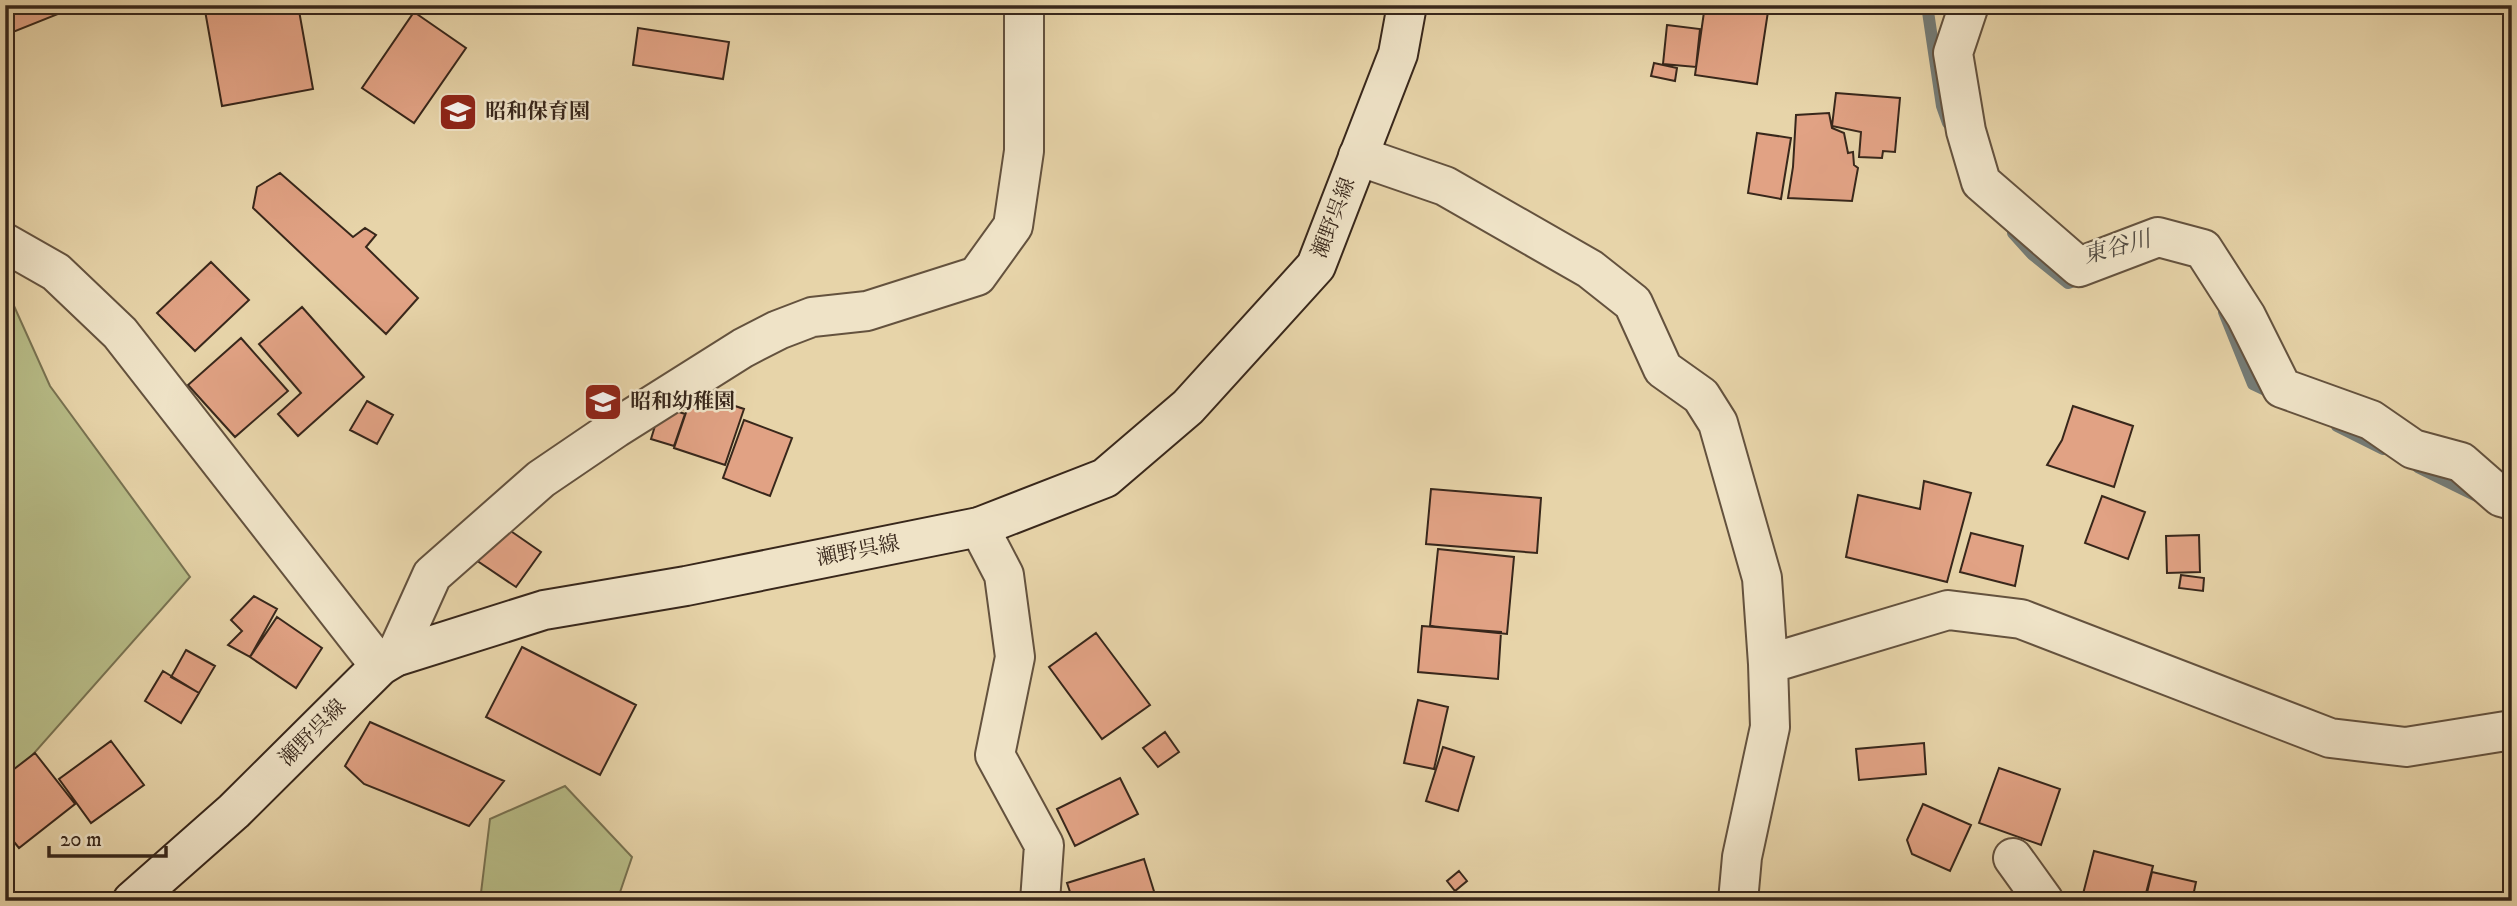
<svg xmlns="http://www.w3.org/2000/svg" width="2517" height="906" viewBox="0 0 2517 906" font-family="'IM FELL DW Pica','Noto Serif JP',serif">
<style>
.green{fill:#b7bc87;stroke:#787251;stroke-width:2}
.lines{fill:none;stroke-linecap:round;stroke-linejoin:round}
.stream{stroke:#747c77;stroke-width:12}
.building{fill:#e1a284;stroke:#38271b;stroke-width:2}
.street-casing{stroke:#64523e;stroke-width:42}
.secondary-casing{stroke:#38271b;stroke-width:42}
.street{stroke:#efe3c7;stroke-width:38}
.secondary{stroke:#efe3c7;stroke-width:38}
.labels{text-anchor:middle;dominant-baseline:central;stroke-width:5;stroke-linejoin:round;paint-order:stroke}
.poi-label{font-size:21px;font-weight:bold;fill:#38271b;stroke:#efe3c7;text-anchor:start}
.street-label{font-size:21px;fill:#38271b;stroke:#efe3c7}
.water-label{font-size:23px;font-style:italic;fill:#514a41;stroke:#efe3c7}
</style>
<rect width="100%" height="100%" fill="#e7d4a9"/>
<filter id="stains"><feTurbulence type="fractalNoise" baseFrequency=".00286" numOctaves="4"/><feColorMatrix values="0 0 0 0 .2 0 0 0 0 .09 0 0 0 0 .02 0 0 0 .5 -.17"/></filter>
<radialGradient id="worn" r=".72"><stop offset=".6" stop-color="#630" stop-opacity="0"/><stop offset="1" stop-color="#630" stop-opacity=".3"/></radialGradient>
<path class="green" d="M5 286 50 386 190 577 5 786Z
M565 786 632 857 617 901H480L490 819Z"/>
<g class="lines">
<path class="stream" d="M1927 5 1942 106 1948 123
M2013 233 2032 254 2068 283 2083 278
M2224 312 2253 384 2274 394
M2337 426 2383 449
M2418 467 2477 496"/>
</g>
<path class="building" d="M5 5H72L73 8 13 32 5 11Z
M204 5H298L313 89 222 106Z
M726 5H776V11L726 7Z
M826 5H914V13Z
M1705 5H1769L1757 84 1695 75Z
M414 12 466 48 414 123 362 88Z
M1667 25 1700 29 1696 67 1663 64Z
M638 28 729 42 723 79 633 65Z
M1654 63 1677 68 1675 81 1651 76Z
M1836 93 1900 98 1895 152 1883 151 1882 158 1859 157 1861 132 1832 126Z
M1829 113 1832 128 1844 133 1848 153 1853 152 1854 165 1858 168 1852 201 1788 198 1793 167 1796 115Z
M1757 133 1791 138 1781 199 1748 193Z
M280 173 353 237 365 228 376 235 366 247 418 298 386 334 253 208 257 187Z
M211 262 249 300 195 351 157 313Z
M302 307 364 377 298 436 278 414 301 393 259 344Z
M241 338 288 391 235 437 188 385Z
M693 392 744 409 725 465 674 448Z
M367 401 393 415 377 444 350 430Z
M661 406 685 414 674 446 651 439Z
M2073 406 2133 426 2114 487 2047 465 2062 440Z
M744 420 792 438 770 496 723 478Z
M1924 481 1971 493 1947 582 1846 557 1858 495 1920 509Z
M1431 489 1541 498 1537 553 1426 544Z
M2102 496 2145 512 2128 559 2085 543Z
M492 518 541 552 516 587 467 554Z
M1971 533 2023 546 2015 586 1960 572Z
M2199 535 2200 572 2167 573 2166 536Z
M1438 549 1514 557 1507 634 1430 626Z
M2181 575 2204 578 2203 591 2179 588Z
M254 596 277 609 250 657 228 645 242 631 231 620Z
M277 617 322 648 296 688 250 657Z
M1422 626 1501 632 1498 679 1418 672Z
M1096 633 1150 705 1102 739 1049 667Z
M522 647 636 705 600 775 486 717Z
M186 650 215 666 199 693 171 677Z
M163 671 199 693 181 723 145 701Z
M1418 700 1448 707 1434 769 1404 763Z
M370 722 504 781 469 826 364 784 345 766Z
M1165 732 1179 752 1158 767 1143 748Z
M111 741 144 785 91 823 59 779Z
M1924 743 1926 774 1859 780 1856 749Z
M1443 747 1474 757 1458 811 1426 801Z
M35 753 75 804 19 848 5 831V776Z
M1999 768 2060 789 2041 845 1979 823Z
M1120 778 1138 814 1075 846 1057 809Z
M1923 804 1971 825 1950 871 1912 854 1907 840Z
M2094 851 2153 866 2144 901H2110L2083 894Z
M1144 859 1157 901H1073L1067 883Z
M1459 871 1467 881 1455 891 1447 881Z
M2152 872 2196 882 2192 901H2145Z"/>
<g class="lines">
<g class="street-casing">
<path id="street" d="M1969 5 1953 53 1966 131 1981 182 2079 267 2158 237 2203 249 2246 316 2282 388 2371 420 2413 449 2461 462 2501 497 2512 500
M1358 156 1445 186 1590 269 1633 303 1663 369 1701 396 1718 423 1762 578 1768 664
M5 243 56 272 120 333 380 666
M979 527 1004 575 1015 657 995 755 1044 845 1040 901
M395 657 432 575 541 479 616 428 743 348 778 330 812 317 867 311 977 276 1013 226 1024 151V5
M2013 858 2044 901
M1738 901 1742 857 1770 727 1768 664 1948 610 2021 619 2330 738 2406 747 2512 730"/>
</g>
<g class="secondary-casing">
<path id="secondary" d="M132 901 234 811 380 666 395 657 544 610 686 586 979 527 1105 478 1188 407 1316 266 1398 54 1407 5"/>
</g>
<use href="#street" class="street"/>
<use href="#secondary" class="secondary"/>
</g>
<defs>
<g id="school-square" transform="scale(2.0125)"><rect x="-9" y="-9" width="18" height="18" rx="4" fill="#8f2418" stroke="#efe3c7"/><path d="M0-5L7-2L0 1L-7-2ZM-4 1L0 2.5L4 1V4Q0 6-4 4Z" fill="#fff"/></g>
</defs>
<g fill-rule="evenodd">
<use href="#school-square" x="458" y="112"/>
<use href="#school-square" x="603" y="402"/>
</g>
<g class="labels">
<g class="poi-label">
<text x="485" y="112">昭和保育園</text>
<text x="630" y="402">昭和幼稚園</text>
</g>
<g class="street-label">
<text transform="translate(1334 218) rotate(-69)">瀬野呉線</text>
<text transform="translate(858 551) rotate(-11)">瀬野呉線</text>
<text transform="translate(313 733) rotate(-45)">瀬野呉線</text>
</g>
<g class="water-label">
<text transform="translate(2117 248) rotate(-15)">東谷川</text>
</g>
</g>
<rect width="2517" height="906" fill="none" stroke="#e7d4a9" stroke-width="28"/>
<rect x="7" y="7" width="2503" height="892" fill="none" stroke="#38271b" stroke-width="3.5"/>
<rect x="14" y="14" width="2489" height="878" fill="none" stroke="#38271b" stroke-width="2"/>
<path d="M49 846v10h117v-10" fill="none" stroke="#38271b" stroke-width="3.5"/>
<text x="60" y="846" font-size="21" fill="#38271b" stroke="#efe3c7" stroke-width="5" paint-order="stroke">20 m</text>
<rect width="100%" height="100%" filter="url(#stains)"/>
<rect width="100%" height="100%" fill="url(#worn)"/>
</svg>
